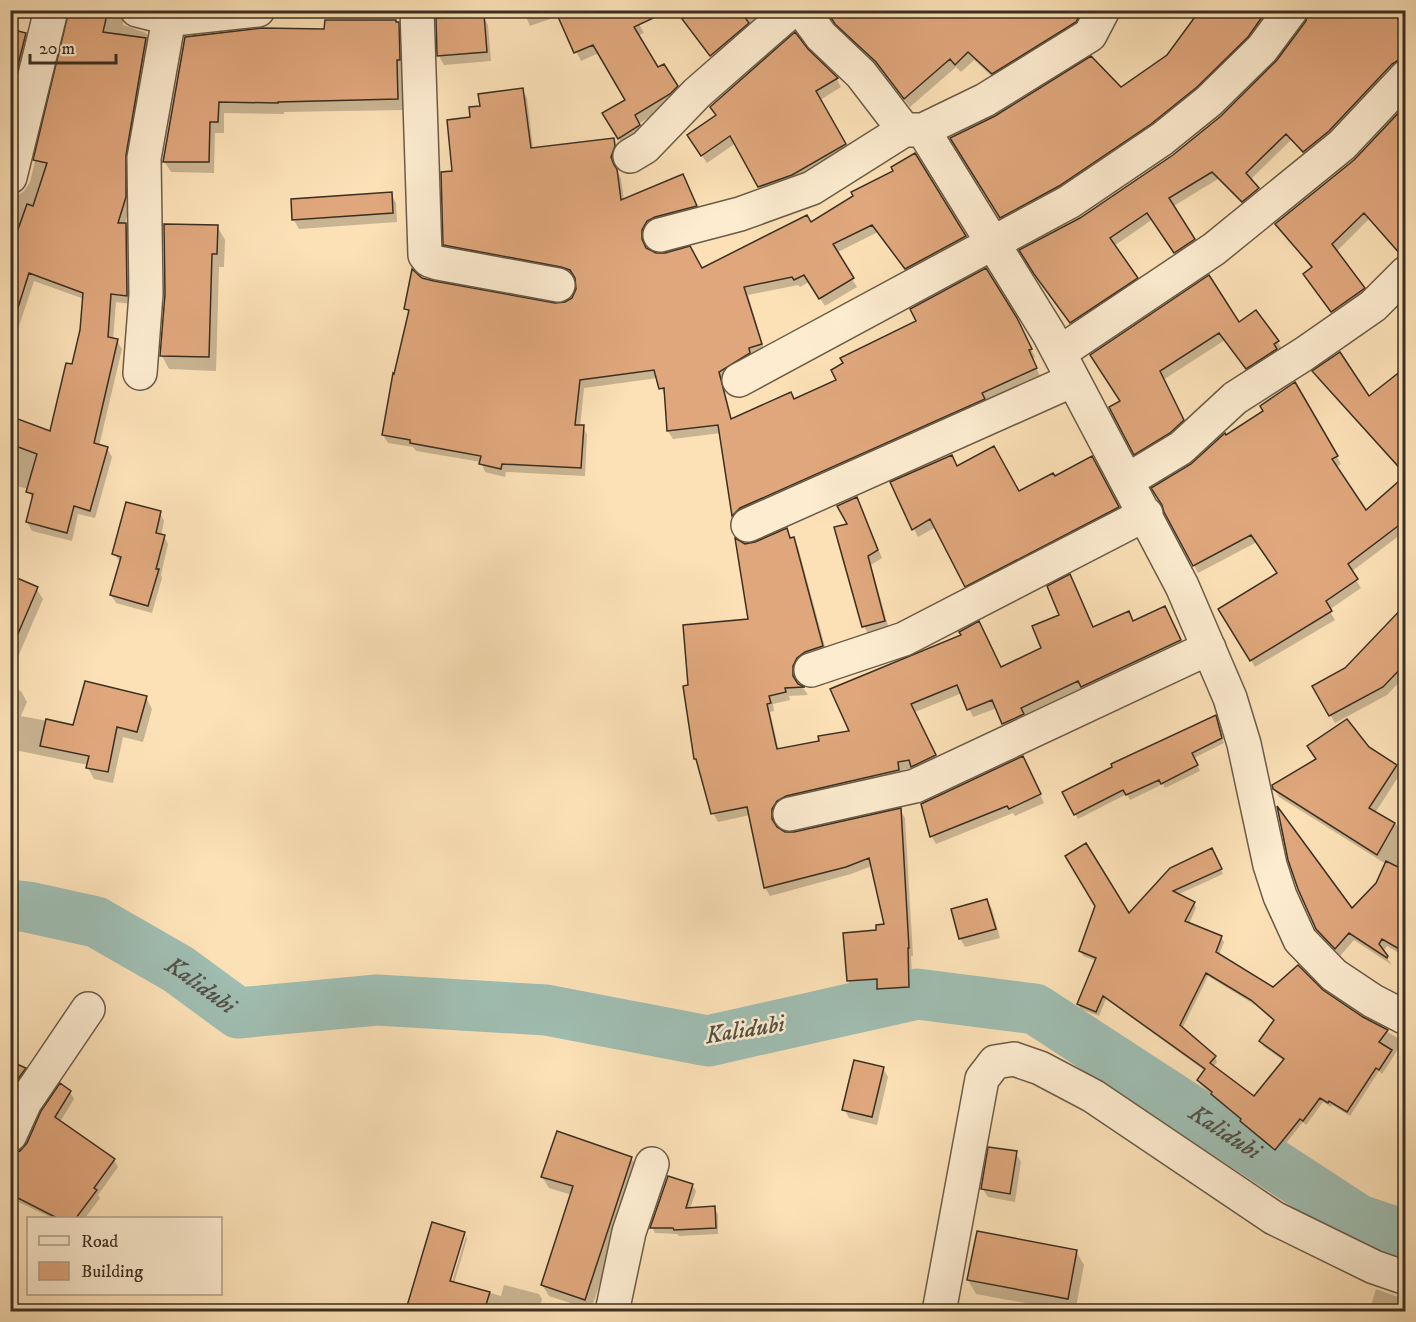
<svg xmlns="http://www.w3.org/2000/svg" width="1416" height="1322" viewBox="0 0 1416 1322" font-family="'IM FELL DW Pica',serif">
<style>
.shadow{fill:#0003;fill-rule:evenodd}
.lines{fill:none;stroke-linecap:round;stroke-linejoin:round}
.river{stroke:#9fbdb1;stroke-width:51}
.building{fill:#e0a77c;stroke:#3b2f22;stroke-width:1.5;fill-rule:evenodd}
.street-casing{stroke:#6b5c47;stroke-width:36}
.street{stroke:#fdecd0;stroke-width:33}
.labels{text-anchor:middle;dominant-baseline:central;stroke-width:5;stroke-linejoin:round;paint-order:stroke}
.water-label{font-size:24px;font-style:italic;fill:#545246;stroke:#fdecd0}
</style>
<rect width="100%" height="100%" fill="#fce1b7"/>
<filter id="stains"><feTurbulence type="fractalNoise" baseFrequency=".00333" numOctaves="4"/><feColorMatrix values="0 0 0 0 .2 0 0 0 0 .09 0 0 0 0 .02 0 0 0 .5 -.17"/></filter>
<radialGradient id="worn" r=".72"><stop offset=".6" stop-color="#630" stop-opacity="0"/><stop offset="1" stop-color="#630" stop-opacity=".3"/></radialGradient>
<path class="shadow" d="M71 10H125L123 14V25L146 33 151 42 130 207 125 223 130 233 131 304 116 302 113 340 117 341 122 349 99 446 107 448 112 457 95 518 78 514 72 541 32 531 27 522 33 501 28 489 10 484V418L51 433 73 366 81 331 84 299 34 281 18 329 14 327 10 338V257L13 249H10V197H15L24 191 30 182Z
M523 10H631L644 33 637 36 658 69 664 66 682 95 674 103 638 124 644 134 624 147 604 114 627 100 599 53 581 61 559 16 530 26Z
M697 10 777 11 716 64 689 28Z
M825 10H1090L1080 30 997 81 974 60 961 72 956 67 910 107 882 71 842 32Z
M1190 10H1277L1201 95 1005 225 952 138 1120 89 1168 56 1197 18Z
M1406 10V67L1308 159 1291 140 1250 180 1263 196 1247 209 1218 179 1172 207 1198 248 1179 260 1153 219 1114 246 1141 286 1076 330 1041 282 1080 219 1173 156 1222 117 1278 61Z
M483 16 488 25 491 61 444 65 439 56 438 20Z
M10 31 25 34 30 43 10 123Z
M398 37 405 48V70L402 71 403 110 284 112V114L224 113V133H215L214 173 171 172 164 161 186 38Z
M807 50 836 78 841 87 820 100 850 153 764 195 736 143 707 163 694 144Z
M522 90 527 98 533 149 613 140 618 148V155L615 166 621 179 624 200 687 184 700 214 646 238V249L655 255 701 270 811 224 895 172 915 155 970 245 910 277 878 232 836 253 857 287 825 306 809 282 800 287 798 285 748 295 765 352 722 380 732 420 1021 328 1035 357 1032 359 1040 376 738 523 733 516 721 433 673 439 668 431 665 397 658 378 584 388 580 427H583L587 435 585 476 506 472 505 477 485 472 481 462 416 451 413 447 388 443 383 435 410 315 406 308 422 279 555 305 565 304 573 299 578 289 576 278 567 274 450 253 445 245 454 172 472 118 481 107Z
M1406 107V261L1369 219 1336 252 1368 296 1336 319 1305 275 1313 269 1277 224 1355 161Z
M391 194 396 203 397 222 299 229 294 220 293 200Z
M217 226 225 240 224 267H219L216 371 169 369 162 356Z
M1208 277 1238 324 1256 312 1283 350 1252 376 1225 340 1163 380 1187 429 1140 462 1135 454 1121 402Z
M1406 369V476L1318 379 1314 372 1369 398Z
M1295 384 1341 464 1336 467 1366 512 1406 477V534L1404 532 1351 572 1361 588 1329 610 1335 620 1255 667 1220 609 1278 574 1257 542 1198 573 1166 512 1192 465 1225 437 1265 412Z
M1096 466 1122 516 971 594 936 527 918 537 892 483 957 467 1018 493 1054 478Z
M861 507 882 558 871 565 889 629 868 634 864 626Z
M160 513 164 521 161 536H164L168 544 161 575 162 578 152 613 116 603 111 595 121 563 114 554Z
M786 530 798 547 827 654 797 675V685L804 689 808 695 789 696 790 700 773 704 774 711 770 712 779 751 821 743 851 732 832 690 1001 669 1093 628 1169 616 1185 649 1087 695 1083 689 1024 717 1008 732 997 708 973 717 962 693 915 712 939 764 917 775 913 768 902 770V779L776 818V828L785 833 794 834 900 810 905 818 913 956H911L913 995 883 996 879 987 853 989 848 981 845 934 878 931 886 926 872 866 851 874 770 896 765 888 750 815 718 822 713 813 690 686 750 620 745 545 755 544Z
M10 577 36 588 43 599 10 675Z
M1406 605V675L1387 695 1335 723 1314 687 1346 669Z
M10 687 21 691 27 702 21 716 74 726 146 697 152 709 143 742 123 737 113 783 94 779 88 768V765L10 749Z
M1215 717 1224 743 1194 758 1200 771 1165 788 1163 784 1130 800 1127 794 1078 819 1064 793Z
M1368 748 1396 766 1400 774 1375 813 1406 830V957L1387 946 1383 952 1392 965 1354 940 1340 956 1322 937 1317 929 1352 910 1377 883 1386 864 1279 797 1274 789Z
M1027 766 1044 803 1015 816 1013 813 936 844 932 837 923 804Z
M1214 855 1223 874 1177 895 1194 903 1196 908 1189 924 1221 937 1224 942 1219 955 1273 988 1322 992 1362 1018 1400 1039 1402 1043 1382 1074 1379 1071 1350 1116 1332 1105 1331 1107 1323 1102 1306 1125 1303 1122 1278 1153 1244 1125 1201 1085 1199 1080 1205 1071 1106 999 1099 1016 1081 1009 1078 1004 1096 961 1083 956 1081 951ZM1208 976 1255 1005 1275 1022 1261 1041 1263 1046 1284 1061 1255 1098 1213 1067 1217 1062 1215 1057 1182 1029Z
M987 900 992 909 1000 938 965 947 960 938Z
M10 1062 25 1069 29 1076 10 1104Z
M883 1068 888 1077 877 1125 849 1118 844 1109Z
M61 1086 70 1092 74 1099 60 1122 114 1160 118 1167 98 1195 100 1198 85 1218H52L10 1198V1155L21 1152 28 1144Z
M1016 1153 1021 1162 1015 1202 988 1197 982 1188Z
M631 1158 638 1169 591 1310 549 1296 542 1285 572 1195 549 1188 542 1177Z
M692 1185 696 1191 690 1209 714 1208 718 1214V1234L679 1236 677 1234 655 1233 652 1227Z
M464 1234 466 1236H463L447 1288H450L466 1236 467 1239 454 1283 501 1296 504 1285 539 1294 542 1299 539 1312 412 1311 409 1306Z
M1076 1251 1084 1265 1075 1312 976 1294 968 1280Z
M1376 1289 1398 1297 1402 1304 1400 1312H1369Z"/>
<g class="lines">
<path class="river" id="s1" d="M10 905 28 907 96 922 178 969 238 1013 377 1000 546 1010 708 1041 917 994 1035 1009 1359 1220 1406 1236"/>
</g>
<path class="building" d="M69 10H108L103 32 146 38 126 155V197L118 223H126L127 296 111 294 108 337 118 339 94 443 108 447 90 511 74 506 67 533 26 522 33 494 26 492 37 454 10 444V416L50 431 66 363 72 364 80 330 83 293 29 273 15 317H10V252L27 204 33 206 47 163 33 160Z
M555 10H670L634 27 658 67 664 64 678 86 670 94 635 115 640 125 618 139 602 113 625 100 593 45 574 53Z
M695 10H740L749 23 710 56 682 19Z
M826 10H1082L1076 22 992 74 968 52 955 65 950 59 904 99 876 62 835 24Z
M1200 10H1267L1248 37 1197 87 1151 124 1059 186 1000 218 950 138 995 116 1091 56 1121 87 1167 55Z
M1309 10H1406V59H1400L1392 64 1329 131 1303 152 1286 134 1246 173 1259 188 1242 202 1212 172 1169 198 1195 239 1174 253 1147 213 1110 238 1138 278 1070 323 1034 274 1019 250 1080 218 1173 155 1221 116 1277 60 1306 21Z
M484 14 487 52 437 56 436 18Z
M325 20H396V22H399L400 60H397L398 99 278 102V103L219 102 218 122H210L209 162H163L185 37 262 28 324 29Z
M10 29 26 33 10 96Z
M795 32 808 49 838 78 816 91 846 144 792 175 758 187 730 136 701 156 687 135 716 115 710 107Z
M523 88 531 148 614 138 615 146 611 157 614 165 617 169 621 200 683 174 697 206 655 217 647 221 642 230V239L646 248 656 253H665L690 246 702 268 807 215 811 222 853 196 851 192 893 171 891 167 915 153 966 236 905 269 872 225 833 244 854 278 819 299 804 275 794 280 792 277 744 287 762 344 749 348 750 353 719 372 731 419 791 392 794 399 836 380 831 370 843 363 840 358 916 321 910 309 986 268 1017 318 1032 349 1029 350 1037 368 982 393 985 399 740 508 732 516 718 425 667 431 664 388 659 389 654 370 580 380 575 425H584L581 468 502 464 501 469 479 464 481 456 410 443V440L382 435 393 373 394 374 409 310 404 309 412 269 422 278 434 281 555 303 565 302 572 298 576 289 575 278 570 270 561 267 443 245 441 172 452 171 447 120 470 117 469 107 480 106 478 94Z
M1406 105V255H1401L1364 213 1332 244 1365 288 1331 312 1303 274 1312 267 1275 224 1354 160Z
M392 192 393 213 292 220 291 199Z
M164 224 218 225 217 254H212L209 357 160 356 165 294Z
M1209 275 1239 322 1256 310 1279 341 1274 344 1277 349 1246 369 1219 333 1160 371 1184 420 1170 433 1134 455 1109 407 1120 401 1090 355Z
M1340 352 1369 396 1406 367V475L1312 371Z
M1295 382 1338 456 1332 459 1366 510 1406 475V520L1348 564 1358 579 1326 601 1332 611 1250 661 1218 609 1277 573 1251 535 1193 566 1164 512 1162 505 1151 488 1191 464 1225 433 1226 435 1263 411 1260 406Z
M994 446 1019 491 1053 473 1055 476 1092 456 1119 507 965 587 930 519 912 530 890 482 952 455 957 466Z
M857 497 878 550 868 556 885 621 862 627 834 527 847 524 837 506Z
M126 502 161 511 156 533 165 535 156 569H159L148 606 110 595 121 557 112 554Z
M787 528 790 538 794 537 823 646 805 652 797 658 793 666V676L798 684 805 687 785 688 786 692 769 696 771 703 767 704 777 749 819 741 818 736 849 731 830 689 961 635 959 632 979 621 1001 667 1041 648 1032 626 1059 615 1047 586 1070 574 1093 627 1129 611 1133 621 1165 606 1181 640 1081 687 1078 681 1021 708 1024 714 1002 724 992 700 967 710 957 685 911 704 936 755 911 767 909 760 898 762 899 770 786 796 777 801 772 809V819L777 827 785 832H794L901 808 909 948H908L909 987 877 989V979L847 981 843 933 876 930V925L884 924 869 858 846 867 764 888 747 807 711 814 696 759H694L683 686 688 685 683 625 748 619 735 538 745 544 755 542Z
M10 575 38 587 11 650H10Z
M1406 604V663L1383 687 1329 716 1312 686 1345 668Z
M85 681 147 696 137 732 117 727 108 772 86 768 89 756 40 746 46 719 73 725Z
M1216 715 1222 738 1192 753 1198 765 1161 784 1159 780 1126 795 1123 790 1074 815 1062 792 1112 767 1111 764Z
M1347 719 1369 747 1397 765 1369 808 1395 823 1377 855 1273 789 1272 785 1316 759 1307 746Z
M1023 756 1041 794 1009 809 1007 806 930 837 921 804Z
M1277 806 1352 908 1376 883 1386 861 1406 871V953L1382 939 1379 944 1388 956 1387 958 1349 933 1335 949 1316 929 1298 889 1288 860Z
M1086 843 1129 913 1170 868 1212 848 1222 869 1173 891 1195 902 1185 921 1222 936 1216 952 1273 987 1298 965 1323 990 1363 1017 1388 1030 1379 1042 1392 1050 1379 1070 1376 1068 1347 1112 1329 1101 1328 1103 1320 1098 1303 1121 1300 1119 1275 1150 1240 1121 1241 1119 1211 1094 1212 1092 1197 1080 1205 1069 1103 996 1096 1012 1077 1004 1096 958 1079 951 1095 906 1065 856ZM1206 973 1251 1000 1274 1020 1259 1041 1284 1059 1254 1096 1210 1063 1216 1056 1180 1025Z
M987 899 996 929 959 939 951 909Z
M854 1060 884 1067 872 1117 842 1110Z
M10 1061 26 1068 10 1090Z
M60 1083 71 1091 55 1117 115 1159 94 1188 97 1190 76 1218H57L10 1194V1154L20 1151 27 1143 41 1111Z
M557 1131 632 1157 585 1300 541 1285 573 1186 541 1177Z
M988 1147 1017 1151 1010 1194 981 1189Z
M668 1176 693 1184 686 1208 715 1206 716 1228 674 1230 673 1228H650Z
M432 1222 465 1232 450 1281 490 1292 484 1311H427L407 1306Z
M977 1231 1077 1250 1068 1299 967 1280Z"/>
<g class="lines">
<g class="street-casing">
<path id="street" d="M137 10 169 18H183L258 10
M417 10 425 255 429 260 438 263 558 285
M802 10 821 36 861 74 904 130H923L985 100 1090 35 1103 10
M923 130 1049 334 1182 586 1230 698 1244 744 1270 865 1280 896 1300 940 1334 975 1373 1001 1406 1018
M630 156 645 147 697 93 792 10
M10 177 51 10
M660 235 740 214 812 188 904 130
M1059 353 1214 249 1342 145 1406 77
M140 373 146 294 144 158 169 18
M739 380 1069 202 1162 139 1209 101 1262 49 1291 10
M1128 480 1181 448 1235 398 1304 354 1373 306 1406 273
M748 525 1073 380
M811 670 904 639 1146 514
M790 814 915 786 1209 648
M10 1135 25 1102 88 1009
M612 1312 629 1232 652 1164
M939 1312 982 1079 995 1062 1014 1059 1040 1068 1093 1096 1274 1218 1374 1267 1406 1278"/>
</g>
<use href="#street" class="street"/>
</g>
<g class="labels">
<g class="water-label">
<text stroke="none"><textPath href="#s1" startOffset="210">Kalidubi</textPath></text>
<text transform="translate(745 1030) rotate(-9)">Kalidubi</text>
<text stroke="none"><textPath href="#s1" startOffset="1290">Kalidubi</textPath></text>
</g>
</g>
<rect width="1416" height="1322" fill="none" stroke="#fce1b7" stroke-width="36"/>
<rect x="12" y="12" width="1392" height="1298" fill="none" stroke="#3b2f22" stroke-width="3"/>
<rect x="18" y="18" width="1380" height="1286" fill="none" stroke="#3b2f22" stroke-width="1.5"/>
<rect x="27" y="1217" width="195" height="78" fill="#fdecd0" stroke="#afa08a" stroke-width="1.5"/>
<rect x="39" y="1236" width="30" height="9" fill="#fdecd0" stroke="#afa08a" stroke-width="1.5"/>
<text x="81" y="1247" font-size="18" fill="#3b2f22">Road</text>
<rect x="39" y="1262" width="30" height="18" fill="#e0a77c" stroke="#afa08a" stroke-width="1.5"/>
<text x="81" y="1277" font-size="18" fill="#3b2f22">Building</text>
<path d="M30 54v9h86v-9" fill="none" stroke="#3b2f22" stroke-width="3"/>
<text x="39" y="54" font-size="18" fill="#3b2f22" stroke="#fdecd0" stroke-width="4.5" paint-order="stroke">20 m</text>
<rect width="100%" height="100%" filter="url(#stains)"/>
<rect width="100%" height="100%" fill="url(#worn)"/>
</svg>
